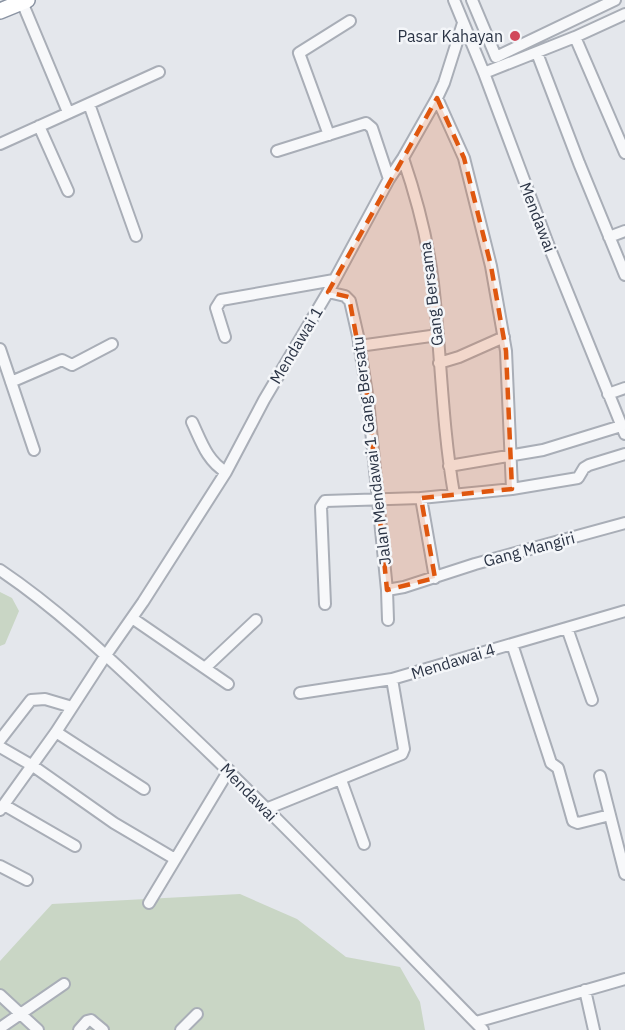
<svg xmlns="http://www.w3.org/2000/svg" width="625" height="1030" viewBox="0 0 625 1030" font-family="'IBM Plex Sans',sans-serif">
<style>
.green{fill:#c9d6c5}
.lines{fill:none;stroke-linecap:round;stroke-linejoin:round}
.minor-casing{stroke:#a9aeb7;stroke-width:14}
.highway-casing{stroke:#8b94a3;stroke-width:18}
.minor{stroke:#f7f8fa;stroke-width:10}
.highway{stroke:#fff;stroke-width:15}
.marked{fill:#df570f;fill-opacity:0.2;stroke:#df570f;stroke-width:4.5;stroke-dasharray:12 8;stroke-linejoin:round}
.poi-dot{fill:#d1495b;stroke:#f4f6f9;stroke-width:2}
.labels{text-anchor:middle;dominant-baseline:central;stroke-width:5;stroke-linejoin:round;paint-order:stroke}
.poi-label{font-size:16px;fill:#2b3445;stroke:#f4f6f9;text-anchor:end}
.street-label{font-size:16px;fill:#2b3445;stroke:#f4f6f9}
</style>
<rect width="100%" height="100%" fill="#e4e7ec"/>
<path class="green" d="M0 592 12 598 19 611 5 644 0 646Z
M240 894 297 919 346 957 400 967 420 1002 425 1030H0V961L52 904Z"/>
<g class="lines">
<g class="minor-casing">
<path id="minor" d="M454 0 484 73 548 244 625 434
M472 0 496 57 615 0
M22 2 68 112
M575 37 625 153
M537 53 579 163 625 275
M484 73 575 37 625 14
M437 98 464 158 491 266 506 351 512 489
M89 104 136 236
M39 126 68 191
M329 135 299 53 350 21
M0 144 159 72
M277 151 366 123 372 128 389 179
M403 158C417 199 428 241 433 283 441 354 442 425 454 494
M609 237 625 231
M328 292 345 296 350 301 358 336 368 400 387 590 388 620
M225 337 216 308 221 300 334 280
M359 346 438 335
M0 349 34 450
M439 363 459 357 504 337
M11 382 62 360 72 365 112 344
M608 394 625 388
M192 422C201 441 207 461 226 472
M449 466 543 450 621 426
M421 498 435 578
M0 570C58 609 109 658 159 705 271 809 376 921 483 1030
M387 590 404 587 475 564 625 523
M325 604 321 507 325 501 421 498 512 489 578 478 584 468 589 465 625 454
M132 618 228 684
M567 628 592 700
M512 644 551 763 558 768 573 821 578 823 610 815
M206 667 256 620
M300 693 392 679
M0 740 31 700 45 699 72 707
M0 747 33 766 114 823 175 859
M600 776 625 874
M341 780 364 844
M144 789 56 732 106 655 143 602 226 472 264 400 328 292 389 179 403 158 437 98 444 83 463 23
M4 805 75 846
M266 809 402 754 404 749 392 679 625 611
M0 810 56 732
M0 866 27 880
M149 903 229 770
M585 990 594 1030
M0 995 38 1030
M476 1022 625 979
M0 1028 64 984
M79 1030 87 1021 91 1020 103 1030
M181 1030 197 1014"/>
</g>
<g class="highway-casing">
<path id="highway" d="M0 11 27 0"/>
</g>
<use href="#minor" class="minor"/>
<use href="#highway" class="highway"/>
</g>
<path class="marked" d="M437 98 464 158 491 266 506 351 512 489 421 498 435 578 387 590 368 400 349 297 328 292Z"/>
<circle class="poi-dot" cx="515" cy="36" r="6"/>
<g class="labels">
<g class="poi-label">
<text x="503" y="36">Pasar Kahayan</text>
</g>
<g class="street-label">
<text transform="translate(538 217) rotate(69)">Mendawai</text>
<text transform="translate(431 294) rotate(-97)">Gang Bersama</text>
<text transform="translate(296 345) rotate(-59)">Mendawai 1</text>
<text transform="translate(371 451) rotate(-97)">Jalan Mendawai 1 Gang Bersatu</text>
<text transform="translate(529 549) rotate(-15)">Gang Mangiri</text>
<text transform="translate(453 661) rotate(-17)">Mendawai 4</text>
<text transform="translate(249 792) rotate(46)">Mendawai</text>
</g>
</g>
</svg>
